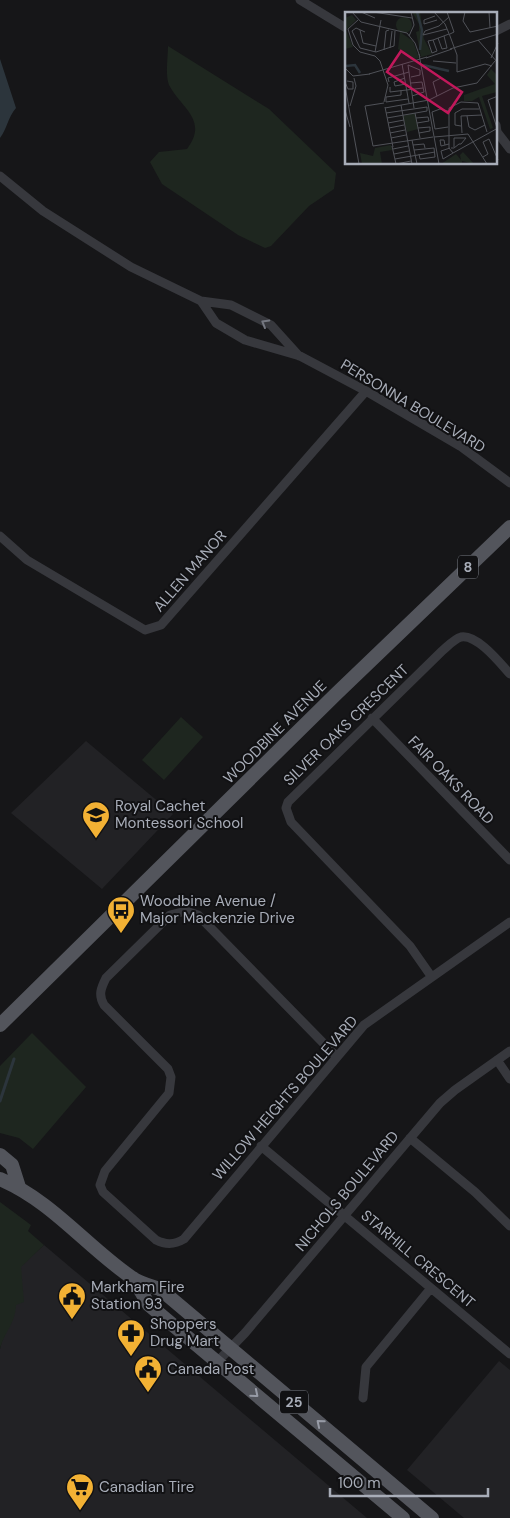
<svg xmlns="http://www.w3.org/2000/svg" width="510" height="1518" viewBox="0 0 510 1518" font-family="'DM Sans',sans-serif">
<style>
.built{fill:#222225}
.green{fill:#1e261f}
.water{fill:#2c353c}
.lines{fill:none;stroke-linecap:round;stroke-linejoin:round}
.stream{stroke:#2c353c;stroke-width:3}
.street{stroke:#37383d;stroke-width:9}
.primary{stroke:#53555c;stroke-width:14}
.oneway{stroke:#757881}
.oneway2{stroke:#979ba6}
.labels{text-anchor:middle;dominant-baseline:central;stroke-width:4;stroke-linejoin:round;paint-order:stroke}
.shield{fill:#111113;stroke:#7b7e86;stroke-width:1}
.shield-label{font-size:14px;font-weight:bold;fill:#a8adb8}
.street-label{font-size:15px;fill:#a8adb8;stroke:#111113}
.poi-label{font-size:15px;fill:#a8adb8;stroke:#111113;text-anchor:start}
.inset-river{fill:none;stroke:#2c353c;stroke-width:2.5}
.inset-road{fill:none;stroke:#505258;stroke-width:1}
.view{fill:#c2185b;fill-opacity:0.15;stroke:#c2185b;stroke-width:2.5}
.inset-edge{fill:none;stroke:#a8adb8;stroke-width:2.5}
</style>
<rect width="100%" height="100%" fill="#161618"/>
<path class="built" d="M86 741 173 814 102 889 11 813Z
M44 1245 367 1518H0V1349L21 1266Z
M499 1361 510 1370V1518H464L407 1470Z"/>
<path class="green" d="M168 46 269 109 336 173 334 189 309 206 271 246 265 248 238 235 162 184 150 162 159 152 187 149C209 120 181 108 169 85 165 75 168 57 168 46Z
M181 717 203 737 164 780 142 760Z
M32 1033 86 1087 33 1149 19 1138 0 1133V1066Z
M0 1202 31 1225 28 1231 44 1245 21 1267 24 1302 16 1305C15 1325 5 1330 0 1349Z"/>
<path class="water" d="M0 59 16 108C8 117 7 129 0 138Z"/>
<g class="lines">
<path class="stream" d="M0 1101 14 1059"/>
<path class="street" d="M300 0 346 28
M496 31 510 24
M496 125 497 132 510 149
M0 176 43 211 131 267 201 301 231 305 271 325 299 356
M201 301 216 323 245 340 300 356 366 391 460 446 510 483
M0 536 27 560 145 630 161 625 366 391
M372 718 510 860
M431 976 410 946 291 822 286 808 288 802 442 651C447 647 454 639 461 637 477 634 500 663 510 674
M336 1056 198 915 186 911 170 915 106 978C101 988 98 995 104 1005L168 1069 171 1077 169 1093 105 1171 100 1185 103 1192 156 1240C166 1245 174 1245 184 1239L364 1025 510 922
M497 1060 510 1079
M410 1138 475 1192 510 1226
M261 1146 510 1354
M217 1362 245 1333 440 1103 455 1090 510 1051
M363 1398 366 1367 431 1288"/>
<path class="primary" d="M0 1025 336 694 510 527
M0 1155 12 1165 19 1187
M0 1179C52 1201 86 1246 131 1277 139 1283 151 1286 160 1289L432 1518
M133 1278 149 1305 403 1518"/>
</g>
<defs><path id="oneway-chevron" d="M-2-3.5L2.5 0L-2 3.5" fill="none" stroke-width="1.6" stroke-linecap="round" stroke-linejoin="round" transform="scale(1.25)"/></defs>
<use class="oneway" href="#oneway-chevron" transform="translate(265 323) rotate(-150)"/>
<g class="oneway2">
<use href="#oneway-chevron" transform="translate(255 1394) rotate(40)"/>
<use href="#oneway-chevron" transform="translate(320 1423) rotate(-140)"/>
</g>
<defs>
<g id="school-pin" transform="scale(1.4375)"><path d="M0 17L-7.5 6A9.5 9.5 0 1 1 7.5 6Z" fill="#f2b134" stroke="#111113"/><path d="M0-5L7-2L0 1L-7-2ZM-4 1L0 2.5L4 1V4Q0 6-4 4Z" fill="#111"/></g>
<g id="bus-pin" transform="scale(1.4375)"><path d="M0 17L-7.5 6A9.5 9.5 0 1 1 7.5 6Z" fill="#f2b134" stroke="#111113"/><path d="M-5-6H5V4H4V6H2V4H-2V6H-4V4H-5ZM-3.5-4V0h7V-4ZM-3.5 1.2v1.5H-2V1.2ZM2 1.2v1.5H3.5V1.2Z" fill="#111"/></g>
<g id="civic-pin" transform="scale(1.4375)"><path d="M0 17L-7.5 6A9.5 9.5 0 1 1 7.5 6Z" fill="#f2b134" stroke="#111113"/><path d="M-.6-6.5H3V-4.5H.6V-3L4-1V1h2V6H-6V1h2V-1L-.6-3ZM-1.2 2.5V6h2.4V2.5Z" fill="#111"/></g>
<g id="pharmacy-pin" transform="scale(1.4375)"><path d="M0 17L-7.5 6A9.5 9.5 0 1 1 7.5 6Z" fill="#f2b134" stroke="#111113"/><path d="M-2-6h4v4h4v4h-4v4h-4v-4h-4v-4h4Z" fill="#111"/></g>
<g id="supermarket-pin" transform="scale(1.4375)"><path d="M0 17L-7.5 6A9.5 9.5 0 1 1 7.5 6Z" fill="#f2b134" stroke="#111113"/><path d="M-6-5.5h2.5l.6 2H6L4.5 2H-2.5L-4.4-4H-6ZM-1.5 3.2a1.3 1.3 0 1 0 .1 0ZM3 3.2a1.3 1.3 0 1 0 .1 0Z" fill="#111"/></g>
</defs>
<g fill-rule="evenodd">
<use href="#school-pin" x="96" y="815"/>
<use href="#bus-pin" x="121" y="910"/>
<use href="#civic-pin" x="72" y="1296"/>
<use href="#pharmacy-pin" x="131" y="1333"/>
<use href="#civic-pin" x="148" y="1369"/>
<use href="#supermarket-pin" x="80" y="1487"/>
</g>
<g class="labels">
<g class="shield">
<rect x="458" y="555.5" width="20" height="23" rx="4"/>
<rect x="280" y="1390.5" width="28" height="23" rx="4"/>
</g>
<g class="shield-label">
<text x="468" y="567">8</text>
<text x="294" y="1402">25</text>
</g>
<g class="street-label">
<text transform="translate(413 406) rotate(31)">PERSONNA BOULEVARD</text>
<text transform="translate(190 571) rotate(-49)">ALLEN MANOR</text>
<text transform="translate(346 725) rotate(-44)">SILVER OAKS CRESCENT</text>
<text transform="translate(275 732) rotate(-45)">WOODBINE AVENUE</text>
<text transform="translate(451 780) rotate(46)">FAIR OAKS ROAD</text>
<text transform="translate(285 1098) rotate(-49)">WILLOW HEIGHTS BOULEVARD</text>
<text transform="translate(347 1191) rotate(-50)">NICHOLS BOULEVARD</text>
<text transform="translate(418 1259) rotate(40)">STARHILL CRESCENT</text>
</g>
<g class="poi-label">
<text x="115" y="806">Royal Cachet<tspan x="115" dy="17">Montessori School</tspan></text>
<text x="140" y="901">Woodbine Avenue /<tspan x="140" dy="17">Major Mackenzie Drive</tspan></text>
<text x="91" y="1287">Markham Fire<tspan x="91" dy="17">Station 93</tspan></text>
<text x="150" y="1324">Shoppers<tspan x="150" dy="17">Drug Mart</tspan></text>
<text x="167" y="1369">Canada Post</text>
<text x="99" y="1487">Canadian Tire</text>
</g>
</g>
<g transform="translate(345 12)">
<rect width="152" height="152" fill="#161618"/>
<path d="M67 0H75L79 27 87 42 76 45 71 20 74 19V12ZM7 3 11 8 1 18 8 35 0 37V6ZM51 13a8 8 0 1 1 16 0a8 8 0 1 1-16 0ZM55 20 68 29 74 46 66 48 53 37ZM146 57 152 63V80L137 84 148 116 145 117 134 85 127 89H119V83L150 72 142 63ZM70 101 73 117 62 120 58 104ZM46 133 47 138 35 140 37 152H17L15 141 28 144 30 136ZM118 140 129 152 117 149V152H96L111 142 116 148 115 143Z" fill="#1e261f"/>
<path class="inset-river" d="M72 0 77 18 75 38M78 53 104 59M1 54 10 53 15 61"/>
<path class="inset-road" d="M7 0 16 10 62 21 70 31 75 45M16 0 30 6M28 0 67 6M89 0 100 12 105 24 112 43V60L140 52 147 54M102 0 109 20 105 22M120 0 118 9 125 20 153 14M144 0 145 16M90 4 79 8V12L92 8M13 8 3 17 8 33 15 40 30 44M102 17 78 23 80 19 94 14 104 5M15 18 18 31 31 34M20 20 11 16 7 19 15 36 31 40 49 34 50 19M64 24 69 13 66 0M93 26 97 37 102 36 99 24M88 28 92 39 87 41 83 29 88 28 104 22M133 28 153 51M45 36 47 19M105 37 153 22M39 38 41 19 44 18M30 40 36 8M74 42 94 152M30 44 35 49 43 73 39 90M81 46 107 37M146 46 153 31M88 49 111 51M57 52 64 91M63 53 69 96M63 53 75 58V63L66 65M0 56 8 64 25 62M24 62 82 45M60 66 49 70 50 74 61 72M0 70 3 77H8V70L2 69M44 70 43 66 64 60M66 71 77 70 79 80 67 84M0 74 14 152M45 75V80L78 76M56 78V83L41 85V90L63 87M92 84 88 70 96 66M39 91 20 94 28 134 88 125M56 93 67 152M5 94 11 74 9 66M40 95 48 135M40 96 84 88 108 76 132 71 150 49M0 98 5 115M103 99 95 97 87 100 90 117 103 115M41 101 82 95V99L42 106M70 101 75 126M122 104 124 115 130 118 140 113M71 106 83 105 84 109 72 111M43 111 59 108M116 114 110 113V101L117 97H134M44 116 59 113M73 116 85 115V119L74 121M152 116 143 88 153 84M142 120 133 91 116 90 104 96V136L108 141 153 116M45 121 60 118M117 121 116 104 137 103M89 125 123 122 142 152M46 126 61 123M67 128 72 152M68 133 79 132 80 136M100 133 99 128H95L96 134 104 132M47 134 51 152M105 136 96 139 98 147 108 141M106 136H109L114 132H116L121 126H109V135M48 137 63 134M69 138 89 136 90 145 75 147 74 142M49 142 64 139M138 145 143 142 138 130 144 127 153 148M50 147 90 140M51 152 66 149"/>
<path class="view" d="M56 39 117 80 103 101 42 60Z"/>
<rect width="152" height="152" class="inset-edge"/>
</g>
<path d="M330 1488v8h158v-8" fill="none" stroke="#a8adb8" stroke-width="2.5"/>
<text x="338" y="1488" font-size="15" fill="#a8adb8" stroke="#111113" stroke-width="4" paint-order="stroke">100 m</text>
</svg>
